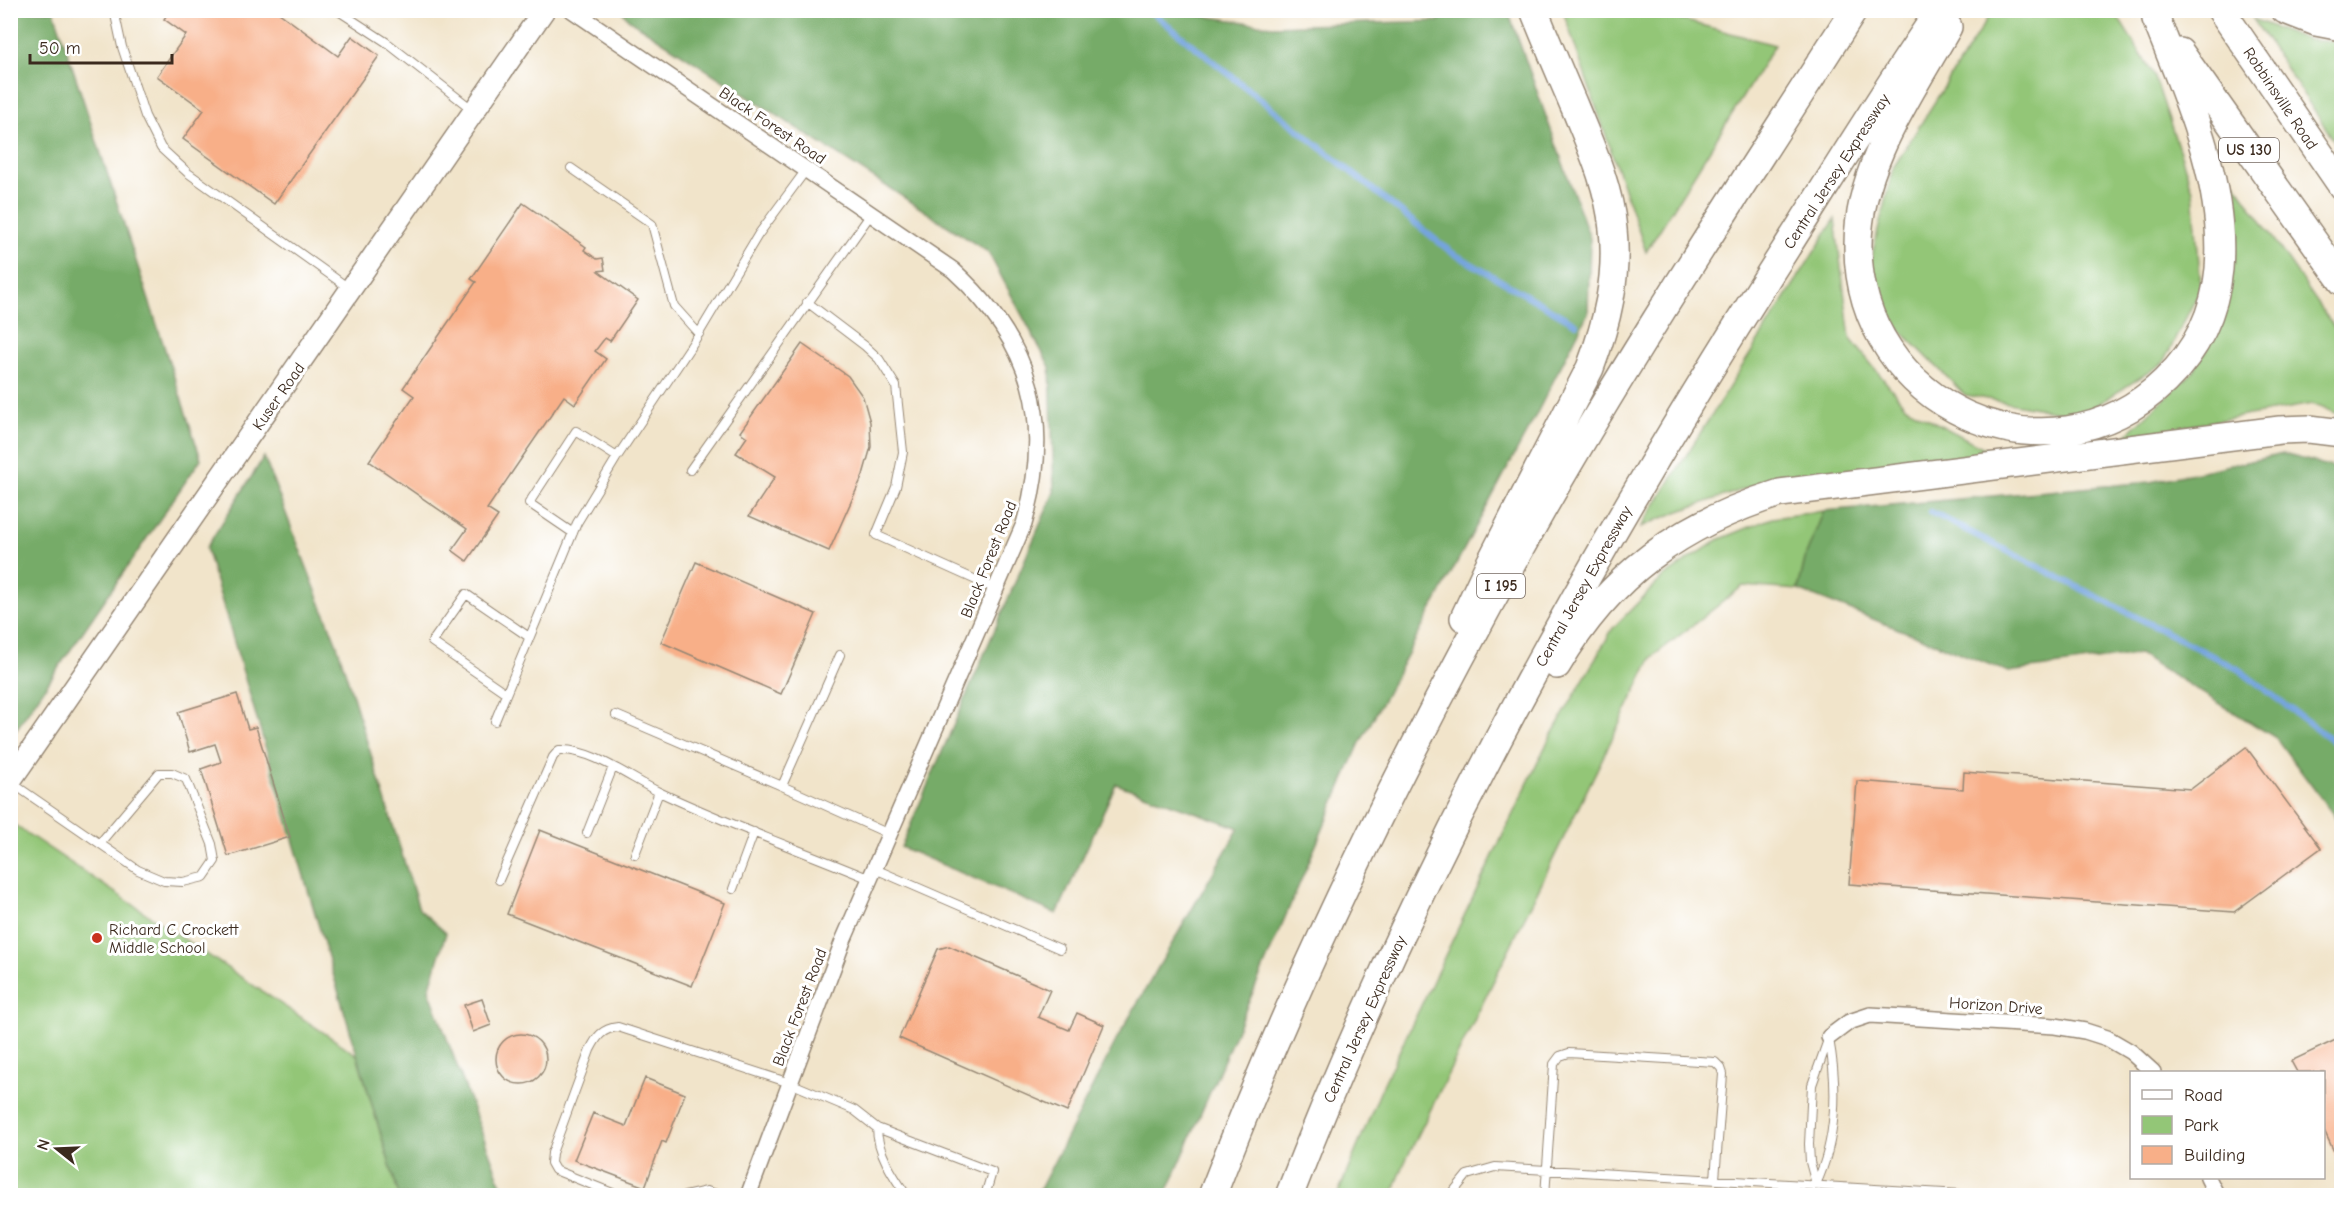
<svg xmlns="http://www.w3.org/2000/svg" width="2352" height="1206" viewBox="0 0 2352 1206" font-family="'Comic Neue',sans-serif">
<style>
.green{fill:#93c677;stroke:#67784a;stroke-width:1.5}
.forest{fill:#76ab68;stroke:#586a43;stroke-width:1.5}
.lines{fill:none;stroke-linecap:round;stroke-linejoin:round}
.stream{stroke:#75a4de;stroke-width:6}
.building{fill:#f8af88}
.lane-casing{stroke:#968774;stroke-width:10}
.street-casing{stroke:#968774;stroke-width:18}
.secondary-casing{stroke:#968774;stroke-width:24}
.highway-casing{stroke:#968774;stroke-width:30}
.lane{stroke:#fff;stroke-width:8}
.street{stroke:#fff;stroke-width:15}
.secondary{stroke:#fff;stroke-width:21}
.highway{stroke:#fff;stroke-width:27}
.poi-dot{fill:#c8321e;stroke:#fff;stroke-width:2}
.labels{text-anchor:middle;stroke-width:6;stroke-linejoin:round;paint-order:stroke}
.shield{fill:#fff;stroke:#766a62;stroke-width:1.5}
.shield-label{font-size:15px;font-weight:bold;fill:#3b2a1e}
.street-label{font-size:16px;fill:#3b2a1e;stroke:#fff}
.poi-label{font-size:16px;fill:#3b2a1e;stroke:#fff;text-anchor:start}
</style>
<rect width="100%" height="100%" fill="#fff"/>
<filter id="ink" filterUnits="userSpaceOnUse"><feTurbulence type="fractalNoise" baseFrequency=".0167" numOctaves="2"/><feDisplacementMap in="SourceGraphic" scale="12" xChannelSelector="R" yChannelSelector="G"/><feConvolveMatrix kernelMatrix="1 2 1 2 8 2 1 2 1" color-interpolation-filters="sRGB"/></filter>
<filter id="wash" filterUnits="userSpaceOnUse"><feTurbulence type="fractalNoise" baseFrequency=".008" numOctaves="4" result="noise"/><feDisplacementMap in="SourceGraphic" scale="24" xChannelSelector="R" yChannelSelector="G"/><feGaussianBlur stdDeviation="1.35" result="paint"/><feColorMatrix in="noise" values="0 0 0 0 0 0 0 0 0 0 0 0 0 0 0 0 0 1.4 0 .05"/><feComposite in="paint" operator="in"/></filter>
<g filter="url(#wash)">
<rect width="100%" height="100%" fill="#f1e4ca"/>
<path class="green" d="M 1563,11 L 1649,11 L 1775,45 L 1646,252 Z
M 1992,11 L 2114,11 L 2154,75 L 2193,191 L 2201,288 L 2163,363 L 2080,416 L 1965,395 L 1892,322 L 1870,264 L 1893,168 Z
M 2253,19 L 2308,40 L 2341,42 L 2341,151 Z
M 2224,167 L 2341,337 L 2341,415 L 2312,404 L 2124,437 L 2193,372 L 2224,320 L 2231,260 Z
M 1835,219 L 1850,338 L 1906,407 L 1999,456 L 1771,480 L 1677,512 L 1641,527 Z
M 1824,511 L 1806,555 L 1798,590 L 1743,586 L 1652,657 L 1405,1162 L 1392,1195 L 1337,1196 L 1383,1085 L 1547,743 L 1613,628 L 1663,577 L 1718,540 L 1772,518 Z
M 10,822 L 357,1055 L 399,1195 L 11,1195 Z"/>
<path class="forest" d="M 11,10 L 54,11 L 201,459 L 11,737 Z
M 1187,11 L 1190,14 L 1272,26 L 1439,21 L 1439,11 L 1508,11 L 1590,238 L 1588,313 L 1536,415 L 1359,745 L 1166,1195 L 1037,1195 L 1119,1035 L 1239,828 L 1116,784 L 1057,914 L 901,847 L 1054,492 L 1050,367 L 988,252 L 628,19 L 622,11 Z
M 2283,454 L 2341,469 L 2341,825 L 2276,738 L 2139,654 L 2009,672 L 1798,590 L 1806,555 L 1824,511 L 2150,482 Z
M 264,457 L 337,645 L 419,909 L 446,933 L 429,990 L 505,1195 L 399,1195 L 206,548 Z"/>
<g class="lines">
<path class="stream" d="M 1149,10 L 1451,252 L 1576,324
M 1931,512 L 2238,669 L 2342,748"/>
</g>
<g id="blocks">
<path class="building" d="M 170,10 L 275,10 L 338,56 L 352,36 L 379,56 L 274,204 L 183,139 L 204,110 L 157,76 L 186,35 L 164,19 Z
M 523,203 L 586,247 L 584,250 L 597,259 L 603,258 L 605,270 L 598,271 L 638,300 L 610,341 L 605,338 L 595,351 L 606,359 L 575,404 L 564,396 L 487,509 L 498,516 L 467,561 L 452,550 L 467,529 L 369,461 L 414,396 L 403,388 L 476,282 L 471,279 Z
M 802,344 L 848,376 L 863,397 L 870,422 L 871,447 L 863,475 L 829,551 L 749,516 L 775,477 L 736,453 L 747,437 L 740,432 Z
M 696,562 L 816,614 L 781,694 L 661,642 Z
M 237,694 L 248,729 L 256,727 L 290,837 L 228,856 L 201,769 L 221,762 L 215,744 L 190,752 L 178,712 Z
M 2246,747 L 2321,848 L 2234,912 L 1849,884 L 1857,781 L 1963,789 L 1964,772 L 2191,789 Z
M 540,830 L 725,903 L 692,986 L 507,914 Z
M 949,946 L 1050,990 L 1038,1017 L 1069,1030 L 1077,1013 L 1104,1025 L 1067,1112 L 899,1038 L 938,949 Z
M 482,999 L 491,1025 L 473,1032 L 464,1005 Z
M496 1059a25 25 0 1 1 50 0a25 25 0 1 1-50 0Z
M 2342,1037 L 2342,1169 L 2324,1130 L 2324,1072 L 2297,1072 L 2291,1061 Z
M 645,1078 L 685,1094 L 666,1143 L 662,1141 L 645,1187 L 574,1160 L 593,1113 L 626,1126 Z"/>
</g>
</g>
<g filter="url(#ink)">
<use href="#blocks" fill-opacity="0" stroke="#968774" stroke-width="1.5"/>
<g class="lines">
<g class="lane-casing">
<path id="lane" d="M 114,10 L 122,47 L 145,116 L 161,148 L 188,173 L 350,289
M 337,10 L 386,42 L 473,110
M 571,168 L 652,224 L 674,306 L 699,334
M 807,302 L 865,346 L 879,359 L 896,386 L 903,452 L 896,487 L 876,535 L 996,589
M 690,470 L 871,214
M 573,533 L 529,503 L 576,431 L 617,457
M 840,655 L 782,786 L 889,834
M 506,693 L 432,642 L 466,594 L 529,637
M 616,715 L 782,786
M 495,721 L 577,523 L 617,457 L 695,340 L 758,235 L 806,170
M 12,783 L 138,870 L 164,881 L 183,882 L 204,877 L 215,861 L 212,844 L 186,779 L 172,773 L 159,773 L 100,843
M 587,833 L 613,767
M 635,854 L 659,792
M 875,869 L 1060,949
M 499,880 L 553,757 L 559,750 C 591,748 630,778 659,792 C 727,824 800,850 870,879
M 733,889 L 754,832
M 877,1128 C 877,1152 893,1176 907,1196
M 1816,1184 C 1837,1140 1838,1087 1829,1039
M 620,1196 L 555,1170 L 551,1163 L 552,1153 L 590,1050 C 597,1036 602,1029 618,1027 L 790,1083 L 854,1110 L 877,1128 L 992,1172 L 985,1196
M 685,1196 L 707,1191 L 723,1196
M 1450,1196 L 1467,1175 L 1495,1167 L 1996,1196
M 1545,1196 L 1554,1064 L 1560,1056 L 1569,1053 L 1715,1062 L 1721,1068 L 1723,1074 L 1715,1179
M 1816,1196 L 1816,1184 L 1810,1162 L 1809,1144 L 1812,1085 L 1829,1037"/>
</g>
<g class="street-casing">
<path id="street" d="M 572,10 L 953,270 C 1032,342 1054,421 1024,524 L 843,941 L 748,1196
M 1829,1037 L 1849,1022 L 1870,1015 L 2055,1026 L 2085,1031 L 2107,1038 L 2131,1052 L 2153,1072
M 2208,1178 L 2217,1196"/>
</g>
<g class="secondary-casing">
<path id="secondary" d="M 10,781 L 544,10"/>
</g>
<g class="highway-casing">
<path id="highway" d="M 2221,10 L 2342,186
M 2285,10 L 2316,22 L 2342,27
M 1948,27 C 1911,93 1858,166 1858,245 C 1857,405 2048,494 2165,381 C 2197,350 2215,313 2219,269 C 2226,183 2187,97 2156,19
M 2180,52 L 2342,281
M 1464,618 L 1487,569 L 1590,368 C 1607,323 1618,278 1613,229 C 1609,186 1591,147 1575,108 C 1561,75 1547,43 1534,10
M 1557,665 C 1609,575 1682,523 1780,493 L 2280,430 L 2309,429 L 2342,433
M 1212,1196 C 1302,961 1414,736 1538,517 C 1636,344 1747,178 1854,10
M 1289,1196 C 1418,863 1593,550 1785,250 C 1836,170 1886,88 1940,10"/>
</g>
<use href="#lane" class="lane"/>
<use href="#street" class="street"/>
<use href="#secondary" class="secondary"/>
<use href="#highway" class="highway"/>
</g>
</g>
<circle class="poi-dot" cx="97" cy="938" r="6"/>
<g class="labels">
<g class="shield">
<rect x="2219" y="138" width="60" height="24" rx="4.5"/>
<rect x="1477" y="574" width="48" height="24" rx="4.5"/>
</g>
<g class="shield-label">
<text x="2249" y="155">US 130</text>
<text x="1501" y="591">I 195</text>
</g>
<g class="street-label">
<text transform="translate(2281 98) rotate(56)" y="6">Robbinsville Road</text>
<text transform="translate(773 125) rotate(34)" y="6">Black Forest Road</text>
<text transform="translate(1836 171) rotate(-57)" y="6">Central Jersey Expressway</text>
<text transform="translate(278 396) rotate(-55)" y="6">Kuser Road</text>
<text transform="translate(988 559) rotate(-68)" y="6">Black Forest Road</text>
<text transform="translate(1583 586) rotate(-61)" y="6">Central Jersey Expressway</text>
<text transform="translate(1996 1005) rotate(4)" y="6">Horizon Drive</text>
<text transform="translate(799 1007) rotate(-69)" y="6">Black Forest Road</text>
<text transform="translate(1364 1019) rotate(-66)" y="6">Central Jersey Expressway</text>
</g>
<g class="poi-label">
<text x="109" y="935">Richard C Crockett<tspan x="109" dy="18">Middle School</tspan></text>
</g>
</g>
<rect width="2352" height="1206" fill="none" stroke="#fff" stroke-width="36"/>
<rect x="2130" y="1071" width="195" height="108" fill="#ffffff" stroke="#b1aaa5" stroke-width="1.5"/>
<rect x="2142" y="1090" width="30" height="9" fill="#ffffff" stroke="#b1aaa5" stroke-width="1.5"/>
<text x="2184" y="1101" font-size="18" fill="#3b2a1e">Road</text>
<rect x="2142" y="1116" width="30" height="18" fill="#93c677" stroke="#b1aaa5" stroke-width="1.5"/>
<text x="2184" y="1131" font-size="18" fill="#3b2a1e">Park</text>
<rect x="2142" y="1146" width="30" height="18" fill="#f8af88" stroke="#b1aaa5" stroke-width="1.5"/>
<text x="2184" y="1161" font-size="18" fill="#3b2a1e">Building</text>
<g transform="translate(57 1149) rotate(288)" stroke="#ffffff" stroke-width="4.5" paint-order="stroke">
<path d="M0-4.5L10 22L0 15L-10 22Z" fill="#3b2a1e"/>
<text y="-9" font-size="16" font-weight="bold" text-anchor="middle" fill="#3b2a1e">N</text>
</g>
<path d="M30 54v9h142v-9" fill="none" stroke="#3b2a1e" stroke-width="3"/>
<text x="39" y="54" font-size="18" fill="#3b2a1e" stroke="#ffffff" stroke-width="4.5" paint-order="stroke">50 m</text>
</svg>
